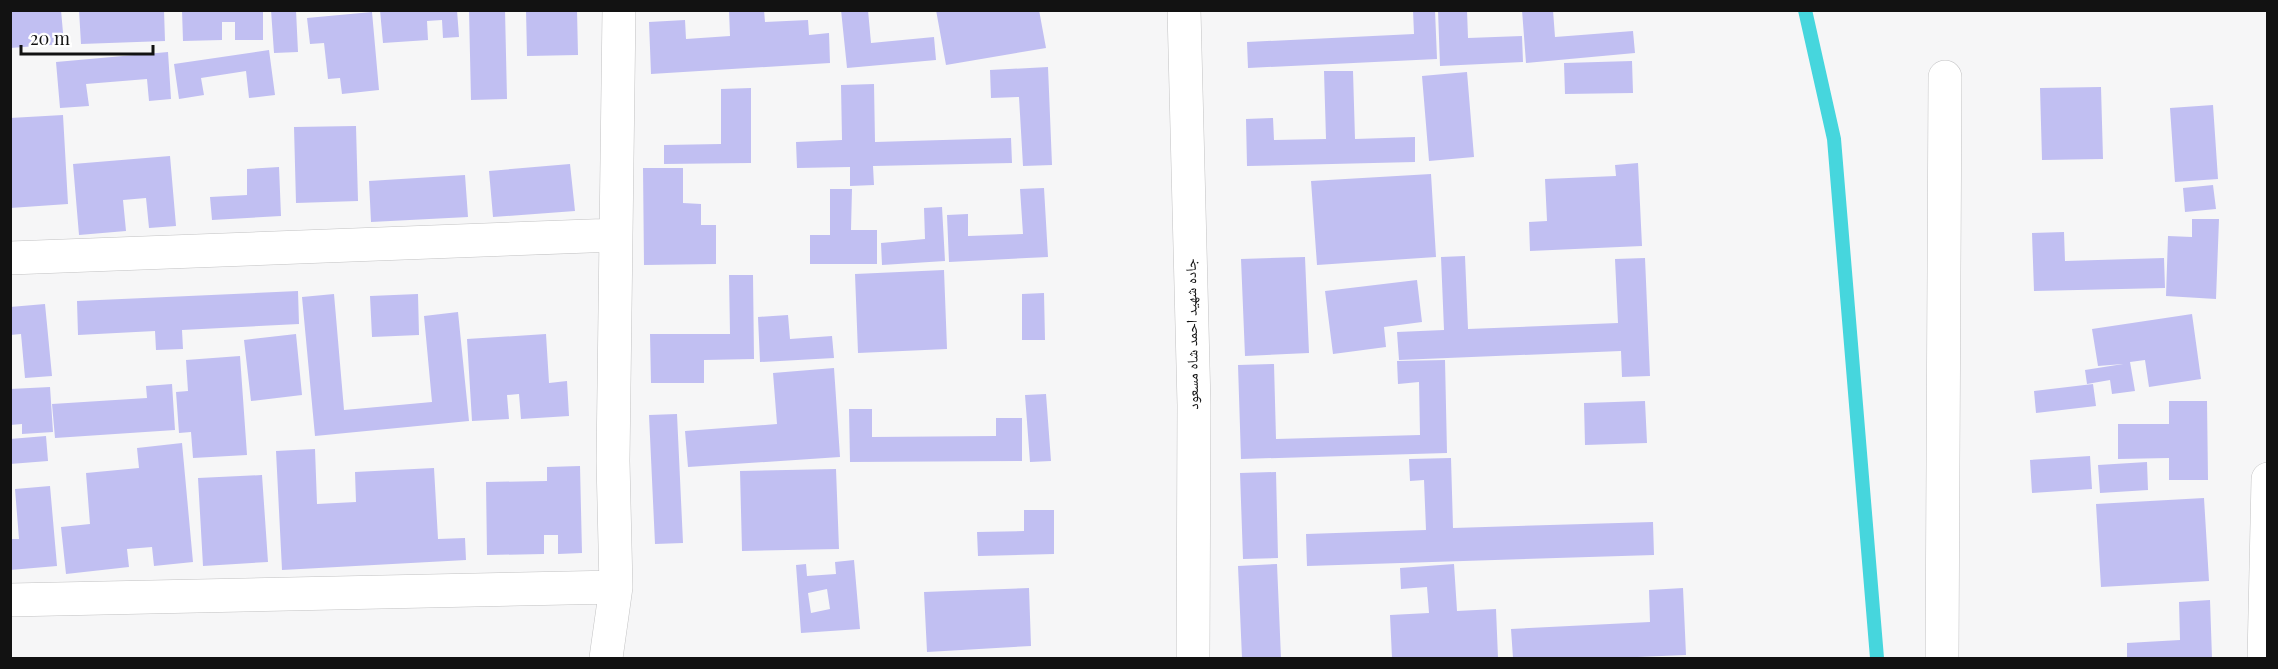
<svg xmlns="http://www.w3.org/2000/svg" width="2278" height="669" viewBox="0 0 2278 669" font-family="'Playfair Display','Noto Naskh Arabic',serif">
<style>
.lines{fill:none;stroke-linecap:round;stroke-linejoin:round}
.stream{stroke:#46d6dd;stroke-width:14}
.building{fill:#c1bff2;fill-rule:evenodd}
.minor-casing{stroke:#c2c2c3;stroke-width:34}
.secondary-casing{stroke:#c2c2c3;stroke-width:34}
.minor{stroke:#fff;stroke-width:33}
.secondary{stroke:#fff;stroke-width:33}
.labels{text-anchor:middle;stroke-width:6;stroke-linejoin:round;paint-order:stroke}
.street-label{font-size:15px;fill:#121212;stroke:#fff}
</style>
<rect width="100%" height="100%" fill="#f6f6f7"/>
<g class="lines">
<path class="stream" d="M 1805,10 L 1834,139 L 1877,658"/>
</g>
<path class="building" d="M 10,10 L 61,10 L 64,44 L 10,48 Z
M 79,10 L 164,10 L 165,41 L 81,44 Z
M 182,10 L 263,10 L 263,40 L 235,40 L 235,22 L 222,22 L 222,40 L 183,41 Z
M 271,10 L 296,10 L 298,52 L 274,53 Z
M 380,10 L 457,10 L 459,37 L 443,38 L 442,20 L 427,21 L 428,40 L 383,43 Z
M 469,10 L 505,10 L 507,99 L 471,100 Z
M 526,10 L 577,10 L 578,55 L 527,56 Z
M 729,10 L 764,10 L 765,22 L 808,20 L 809,35 L 829,33 L 830,63 L 651,74 L 649,22 L 685,20 L 686,39 L 730,36 Z
M 841,10 L 868,10 L 871,43 L 934,37 L 936,60 L 847,68 Z
M 936,10 L 1039,10 L 1046,48 L 946,65 Z
M 1413,10 L 1435,10 L 1437,59 L 1248,68 L 1247,42 L 1414,34 Z
M 1438,10 L 1467,10 L 1468,38 L 1522,36 L 1523,62 L 1440,66 Z
M 1522,10 L 1553,10 L 1555,37 L 1633,31 L 1635,53 L 1526,63 Z
M 372,12 L 379,90 L 342,94 L 340,78 L 328,79 L 324,43 L 310,44 L 307,18 Z
M 269,50 L 275,95 L 249,98 L 246,71 L 201,78 L 204,95 L 179,99 L 174,64 Z
M 168,52 L 171,99 L 149,101 L 147,79 L 86,84 L 89,106 L 60,108 L 56,62 Z
M 1632,61 L 1633,93 L 1565,94 L 1564,63 Z
M 1048,67 L 1052,165 L 1023,166 L 1019,97 L 991,98 L 990,70 Z
M 1324,71 L 1353,71 L 1355,139 L 1415,137 L 1415,162 L 1247,166 L 1246,119 L 1273,118 L 1274,140 L 1326,139 Z
M 1467,72 L 1474,157 L 1429,161 L 1422,76 Z
M 874,84 L 875,142 L 1011,138 L 1012,163 L 873,166 L 874,185 L 850,186 L 850,167 L 797,168 L 796,142 L 842,140 L 841,85 Z
M 2101,87 L 2103,159 L 2042,160 L 2040,88 Z
M 751,88 L 751,163 L 664,164 L 664,145 L 721,144 L 721,89 Z
M 2213,105 L 2218,179 L 2175,182 L 2170,108 Z
M 63,115 L 68,204 L 10,208 L 10,118 Z
M 356,126 L 358,201 L 296,203 L 294,127 Z
M 170,156 L 176,226 L 149,228 L 146,198 L 123,200 L 126,231 L 79,235 L 73,164 Z
M 1638,163 L 1642,246 L 1530,251 L 1529,222 L 1547,221 L 1545,179 L 1616,176 L 1615,165 Z
M 570,164 L 575,211 L 493,217 L 489,171 Z
M 279,167 L 281,216 L 212,220 L 210,197 L 247,195 L 247,169 Z
M 643,168 L 683,168 L 683,203 L 701,204 L 701,225 L 716,225 L 716,264 L 644,265 Z
M 1431,174 L 1436,257 L 1317,265 L 1311,181 Z
M 465,175 L 468,217 L 371,222 L 369,181 Z
M 2213,185 L 2216,209 L 2185,212 L 2183,188 Z
M 1044,188 L 1048,257 L 949,262 L 947,215 L 968,214 L 968,236 L 1023,234 L 1020,189 Z
M 830,189 L 852,189 L 851,230 L 877,230 L 877,264 L 810,264 L 810,235 L 830,235 Z
M 942,207 L 945,261 L 882,265 L 881,243 L 925,239 L 924,208 Z
M 2192,219 L 2219,219 L 2216,299 L 2166,296 L 2168,236 L 2192,237 Z
M 2064,232 L 2065,261 L 2164,258 L 2165,288 L 2034,291 L 2032,233 Z
M 1465,256 L 1468,329 L 1618,323 L 1615,259 L 1645,258 L 1650,376 L 1622,377 L 1621,351 L 1399,360 L 1397,332 L 1444,330 L 1441,257 Z
M 1305,257 L 1309,353 L 1245,356 L 1241,259 Z
M 944,270 L 947,349 L 858,353 L 855,274 Z
M 729,275 L 753,275 L 754,359 L 704,360 L 704,383 L 651,383 L 650,334 L 730,334 Z
M 1417,280 L 1422,322 L 1384,327 L 1386,347 L 1333,354 L 1325,291 Z
M 298,291 L 299,324 L 182,330 L 183,349 L 156,350 L 155,331 L 78,335 L 77,301 Z
M 1044,293 L 1045,340 L 1022,340 L 1022,294 Z
M 334,294 L 344,410 L 432,402 L 424,316 L 458,312 L 469,421 L 315,436 L 302,297 Z
M 418,294 L 419,335 L 372,337 L 370,296 Z
M 45,304 L 52,376 L 25,378 L 21,334 L 10,335 L 10,307 Z
M 2192,314 L 2201,379 L 2149,387 L 2145,360 L 2130,362 L 2135,391 L 2112,394 L 2110,380 L 2087,384 L 2085,370 L 2123,364 L 2098,366 L 2092,329 Z
M 788,315 L 790,339 L 832,336 L 834,358 L 760,362 L 758,317 Z
M 296,334 L 302,395 L 251,401 L 244,340 Z
M 546,334 L 549,383 L 567,381 L 569,416 L 521,419 L 519,394 L 507,395 L 509,419 L 472,421 L 467,339 Z
M 240,356 L 247,455 L 193,458 L 191,432 L 179,433 L 176,392 L 188,391 L 186,360 Z
M 1445,360 L 1447,453 L 1241,459 L 1238,365 L 1274,364 L 1276,439 L 1420,435 L 1419,382 L 1398,384 L 1397,361 Z
M 834,368 L 840,457 L 688,467 L 685,431 L 777,424 L 773,373 Z
M 172,384 L 175,430 L 55,438 L 52,404 L 147,398 L 146,386 Z
M 2093,384 L 2096,406 L 2036,413 L 2034,391 Z
M 50,387 L 53,432 L 22,434 L 22,424 L 10,425 L 10,389 Z
M 1046,394 L 1051,461 L 1030,462 L 1025,395 Z
M 1645,401 L 1647,443 L 1585,445 L 1584,403 Z
M 2169,401 L 2207,401 L 2208,480 L 2169,480 L 2169,458 L 2118,459 L 2118,424 L 2169,424 Z
M 849,409 L 872,409 L 872,437 L 996,436 L 996,418 L 1022,418 L 1022,461 L 850,462 Z
M 677,414 L 683,543 L 655,544 L 649,415 Z
M 46,436 L 48,461 L 10,464 L 10,439 Z
M 182,443 L 193,562 L 154,566 L 152,547 L 127,549 L 129,567 L 66,574 L 61,527 L 90,524 L 86,473 L 139,468 L 137,448 Z
M 315,449 L 317,504 L 356,502 L 355,472 L 434,468 L 438,539 L 465,538 L 466,560 L 282,570 L 276,451 Z
M 2090,456 L 2092,489 L 2032,493 L 2030,460 Z
M 1451,458 L 1453,528 L 1653,522 L 1654,555 L 1307,566 L 1306,534 L 1426,530 L 1424,480 L 1410,481 L 1409,459 Z
M 2147,462 L 2148,490 L 2100,493 L 2098,465 Z
M 580,466 L 582,553 L 558,554 L 558,535 L 544,535 L 544,554 L 487,555 L 486,482 L 547,481 L 547,467 Z
M 836,469 L 839,549 L 742,551 L 740,471 Z
M 1276,472 L 1278,558 L 1243,559 L 1240,473 Z
M 262,475 L 268,562 L 203,566 L 198,478 Z
M 50,486 L 57,566 L 10,570 L 10,539 L 19,539 L 15,489 Z
M 2204,498 L 2209,581 L 2101,587 L 2096,504 Z
M 1024,510 L 1054,510 L 1054,554 L 978,556 L 977,532 L 1024,531 Z
M 854,560 L 860,629 L 801,633 L 796,565 L 806,564 L 807,576 L 836,574 L 835,562 ZM 827,589 L 830,609 L 811,613 L 808,593 Z
M 1277,564 L 1281,658 L 1242,658 L 1238,566 Z
M 1454,564 L 1457,611 L 1496,609 L 1498,658 L 1392,658 L 1390,615 L 1429,613 L 1427,587 L 1401,589 L 1400,568 Z
M 1029,588 L 1031,646 L 927,652 L 924,592 Z
M 1683,588 L 1686,655 L 1613,658 L 1513,658 L 1511,629 L 1650,622 L 1649,590 Z
M 2210,600 L 2212,658 L 2127,658 L 2127,643 L 2180,640 L 2179,602 Z"/>
<g class="lines">
<g class="minor-casing">
<path id="minor" d="M 10,258 L 616,235
M 10,600 L 616,587
M 606,658 L 616,587 L 613,461 L 619,10
M 1942,658 L 1945,77
M 2264,658 L 2268,479"/>
</g>
<g class="secondary-casing">
<path id="secondary" d="M 1184,10 L 1194,405 L 1193,658"/>
</g>
<use href="#minor" class="minor"/>
<use href="#secondary" class="secondary"/>
</g>
<g class="labels">
<g class="street-label">
<text transform="translate(1192 334) rotate(-91)" y="5">جاده شهيد احمد شاه مسعود</text>
</g>
</g>
<rect width="2278" height="669" fill="none" stroke="#121212" stroke-width="24"/>
<path d="M21 45v9h132v-9" fill="none" stroke="#121212" stroke-width="3"/>
<text x="30" y="45" font-size="18" fill="#121212" stroke="#ffffff" stroke-width="4.5" paint-order="stroke">20 m</text>
</svg>
